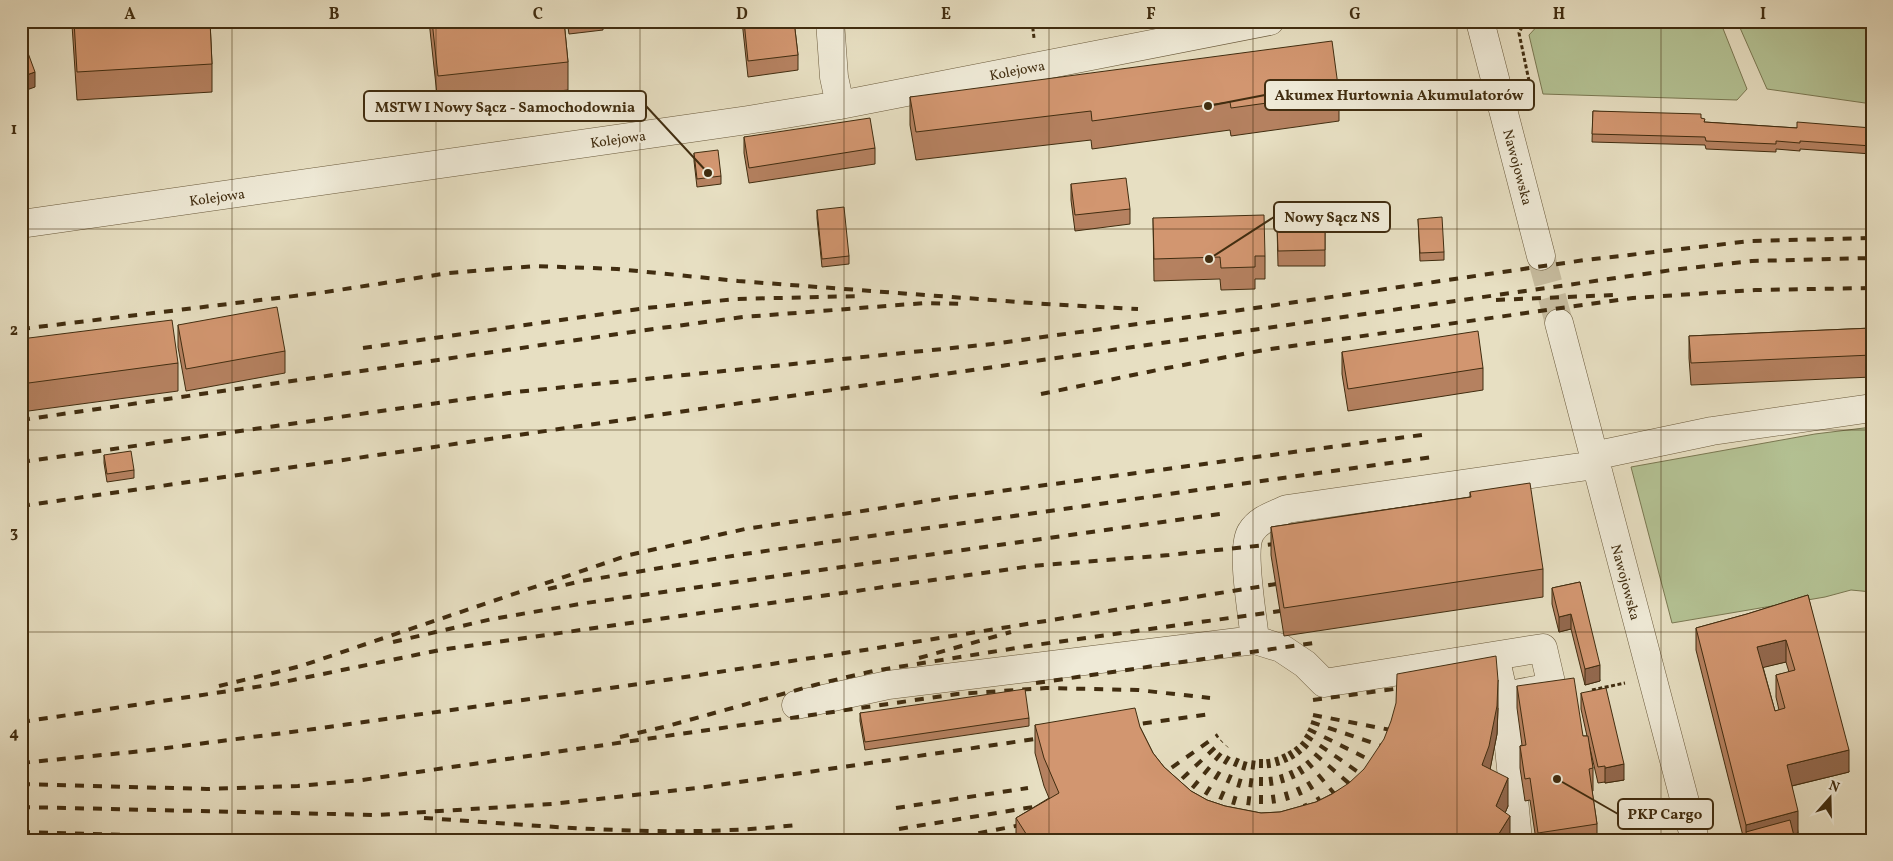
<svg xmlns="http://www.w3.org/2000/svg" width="1893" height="861" viewBox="0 0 1893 861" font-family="Vollkorn,serif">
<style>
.green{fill:#b4c294;stroke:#7a7852}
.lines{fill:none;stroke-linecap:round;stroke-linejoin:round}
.minor-tunnel{stroke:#c6bb9e;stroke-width:28;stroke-dasharray:28 14;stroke-linecap:butt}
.minor-casing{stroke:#6a5a3c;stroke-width:29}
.path{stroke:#412d10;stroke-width:3;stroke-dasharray:4 2.5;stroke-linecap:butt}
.minor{stroke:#efead7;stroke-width:28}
.rail{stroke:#412d10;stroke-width:4;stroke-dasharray:9 9;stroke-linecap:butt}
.wall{fill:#b58160;stroke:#412d10;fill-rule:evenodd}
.shaded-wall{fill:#93694e;stroke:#412d10}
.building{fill:#d29670;stroke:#412d10;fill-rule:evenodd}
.grid{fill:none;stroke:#412d10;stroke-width:1;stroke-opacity:0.55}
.labels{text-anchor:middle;stroke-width:4.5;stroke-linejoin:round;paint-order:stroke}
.street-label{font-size:14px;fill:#412d10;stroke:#efead7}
.leader{fill:none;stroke:#412d10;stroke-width:2}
.callout-dot{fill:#412d10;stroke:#efead7;stroke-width:2}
.callout{fill:#efead7;stroke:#412d10;stroke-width:2}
.callout-label{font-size:15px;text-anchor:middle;font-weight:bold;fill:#412d10}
.neatline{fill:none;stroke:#412d10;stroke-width:2}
.grid-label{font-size:16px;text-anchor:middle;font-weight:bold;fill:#412d10}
</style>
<rect width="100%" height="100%" fill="#e7dfc2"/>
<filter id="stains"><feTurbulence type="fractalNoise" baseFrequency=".004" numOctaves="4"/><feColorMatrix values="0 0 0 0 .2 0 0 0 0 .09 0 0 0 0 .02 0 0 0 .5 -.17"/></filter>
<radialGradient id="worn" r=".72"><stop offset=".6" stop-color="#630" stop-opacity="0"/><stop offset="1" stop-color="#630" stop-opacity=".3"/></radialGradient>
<path class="green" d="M 1542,21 L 1720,21 L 1747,89 L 1737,100 L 1543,94 L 1529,35 Z
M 1737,21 L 1848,21 L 1872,27 L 1872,104 L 1767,89 Z
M 1872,427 L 1872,592 L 1851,590 L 1825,597 L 1672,623 L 1631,467 L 1815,434 Z"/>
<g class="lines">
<path class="minor-tunnel" d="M 1541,256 L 1559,323"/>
<g class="minor-casing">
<path id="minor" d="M 830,21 L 834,77 L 840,105
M 1480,21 L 1541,256
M 21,224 L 748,120 L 840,105 L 1270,21
M 1559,323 L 1695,840
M 1593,456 L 1712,431 L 1872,408
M 1255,640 L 1281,648 L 1305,664 L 1324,683 L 1543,648 L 1552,687 L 1504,696 L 1495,656
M 1504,696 L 1518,840
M 796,705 L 888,685 L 1255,640 C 1253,617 1240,549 1251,532 C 1259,519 1274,515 1287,509 L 1595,465"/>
</g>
<path class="path" d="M 1032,21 L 1034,38
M 1525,21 L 1519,33 L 1533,100
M 1592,690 L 1625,683"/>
<use href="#minor" class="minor"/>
<path class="rail" d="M 1496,300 L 1614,295
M 21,329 L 319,293 L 449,273 L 535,266 L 617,269 L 738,281 L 1045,304 L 1138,309
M 363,348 L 646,308 L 736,299 L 862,296
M 1041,394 L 1167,368 L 1270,349 L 1633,298 L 1755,290 L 1872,288
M 21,420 L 639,331 L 743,317 L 925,303 L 965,304
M 21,462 L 516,392 L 992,344 L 1262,307 L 1585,260 L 1751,241 L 1872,238
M 21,506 L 1672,270 L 1752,261 L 1872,258
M 548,589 L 582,581 L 744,554 L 1432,457
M 393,642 L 492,619 L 586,603 L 1220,514
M 919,658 L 1011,632
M 1036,683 L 1314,643
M 219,686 L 301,666 L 629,555 L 745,529 L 941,499 L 1429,434
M 1313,700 L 1409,687
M 1313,715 L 1396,731
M 21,722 L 269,685 L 440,650 L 1032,566 L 1169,555 L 1285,543
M 1311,722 L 1391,749
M 1125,726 L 1210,714
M 1308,729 L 1382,766
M 1305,735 L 1371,781
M 620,737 L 664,727 L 822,683 L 873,671 L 1035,645 L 1280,611
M 1301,742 L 1359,792
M 1295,747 L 1343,804
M 1289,751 L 1327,813
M 1283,754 L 1311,818
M 1276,757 L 1294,822
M 1268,759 L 1279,840
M 21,763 L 143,751 L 299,731 L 639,684 L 871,649 L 1276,584
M 1157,778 L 1218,735
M 21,784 L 207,789 L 298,786 L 362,780 L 957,694 L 1046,688 L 1138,690 L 1210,698
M 1169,791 L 1222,741
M 1181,802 L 1227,746
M 21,807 L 377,815 L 552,804 L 698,788 L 1049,737
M 896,808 L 1028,788
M 1196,810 L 1233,750
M 1213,816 L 1240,754
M 424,818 C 548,826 672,839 796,825
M 1228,822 L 1247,757
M 1246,823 L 1254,758
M 899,829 L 1039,806
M 21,832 L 301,840
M 943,840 L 1021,825
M 1261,840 L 1261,759"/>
</g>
<path class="wall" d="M 56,21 L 210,21 L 212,64 L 212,92 L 77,100 L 72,25 L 56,25 Z
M 429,21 L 564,21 L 568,62 L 568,90 L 438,104 Z
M 567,21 L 603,21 L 603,30 L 569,34 Z
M 742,21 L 794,21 L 798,55 L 798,70 L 748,77 Z
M 1339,93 L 1339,121 L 1231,136 L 1230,130 L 1092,149 L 1091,140 L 916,160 L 910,125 L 910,97 Z
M 1593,111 L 1701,118 L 1704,122 L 1797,128 L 1872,128 L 1872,154 L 1800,149 L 1800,151 L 1776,149 L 1776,152 L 1706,149 L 1705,145 L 1592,142 Z
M 744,137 L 875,148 L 875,164 L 749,183 L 744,153 Z
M 694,153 L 721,176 L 721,184 L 697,187 L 694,161 Z
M 1071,184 L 1130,209 L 1130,224 L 1075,231 L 1071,200 Z
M 817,210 L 849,256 L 849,264 L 822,267 L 817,218 Z
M 1153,218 L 1265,256 L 1265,279 L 1255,279 L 1255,289 L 1221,290 L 1220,279 L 1154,281 Z
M 1418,219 L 1444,252 L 1444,260 L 1420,261 Z
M 1325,223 L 1325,266 L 1278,266 L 1277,224 Z
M 178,325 L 285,351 L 285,373 L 186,391 L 178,347 Z
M 1872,328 L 1872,377 L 1691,385 L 1689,358 L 1689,336 Z
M 21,339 L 178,363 L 178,391 L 21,412 Z
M 1342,352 L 1483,368 L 1483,390 L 1348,411 L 1342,374 Z
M 104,455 L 134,470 L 134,478 L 107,482 L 104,463 Z
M 21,467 L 27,486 L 27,493 L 21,494 Z
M 1470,492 L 1543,569 L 1543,597 L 1284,636 L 1271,555 L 1271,527 L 1470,497 Z
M 1580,582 L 1600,681 L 1585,685 L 1571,629 L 1559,632 L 1552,604 L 1552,588 Z
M 1808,595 L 1849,772 L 1792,786 L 1798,833 L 1794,834 L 1795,840 L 1744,840 L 1696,650 L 1696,628 L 1747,614 ZM 1786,662 L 1789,672 L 1776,675 L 1776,697 L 1779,710 L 1775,711 L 1763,667 Z
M 1517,686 L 1583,736 L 1587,736 L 1581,709 L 1581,693 L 1624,780 L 1605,783 L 1605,782 L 1598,783 L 1589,744 L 1593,768 L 1593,791 L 1592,791 L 1597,824 L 1597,840 L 1536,840 L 1530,800 L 1525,801 L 1520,768 L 1520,746 L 1522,745 L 1517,708 Z
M 1498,708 L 1497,734 L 1490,769 L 1508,806 L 1505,813 L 1510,840 L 1016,840 L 1016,818 L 1049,798 L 1044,786 L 1035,753 L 1035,725 L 1140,727 L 1153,753 L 1164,767 L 1191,791 L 1207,800 L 1225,806 L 1261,813 L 1280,812 L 1316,802 Z
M 860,713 L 1029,718 L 1029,726 L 865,750 L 860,721 Z"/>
<path class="shaded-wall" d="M 35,72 L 35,87 L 21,92 L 21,77 Z
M 1571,614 L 1571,629 L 1559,632 L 1559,617 Z
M 1786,640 L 1786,662 L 1757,669 L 1757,647 Z
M 1600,665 L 1600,681 L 1585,685 L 1585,669 Z
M 1498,680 L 1498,708 L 1497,734 L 1489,775 L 1482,765 Z
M 1849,750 L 1849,772 L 1787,787 L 1787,765 Z
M 1624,764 L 1624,780 L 1605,783 L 1605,768 Z
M 1508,778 L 1508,806 L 1496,834 L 1496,806 Z
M 1798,811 L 1798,833 L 1774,840 L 1746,832 L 1746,825 Z
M 1510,816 L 1510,840 L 1495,840 Z"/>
<path class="building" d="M 74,21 L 210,21 L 212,64 L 77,72 Z
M 432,21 L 564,21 L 568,62 L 438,76 Z
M 744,21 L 794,21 L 798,55 L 748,61 Z
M 1332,41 L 1339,93 L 1231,108 L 1230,102 L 1092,121 L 1091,111 L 916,132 L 910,97 Z
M 28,53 L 35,72 L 21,77 L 21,55 Z
M 1593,111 L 1701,114 L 1701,118 L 1705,119 L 1704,122 L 1797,128 L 1797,122 L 1872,128 L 1872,146 L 1800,141 L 1800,143 L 1776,141 L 1776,144 L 1706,141 L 1705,137 L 1592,134 Z
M 870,118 L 875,148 L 749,168 L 744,137 Z
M 718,150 L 721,176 L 697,179 L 694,153 Z
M 1126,178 L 1130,209 L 1075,215 L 1071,184 Z
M 844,207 L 849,256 L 822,259 L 817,210 Z
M 1264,215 L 1265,256 L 1255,256 L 1255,267 L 1221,268 L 1220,257 L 1154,259 L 1153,218 Z
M 1442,217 L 1444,252 L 1420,253 L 1418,219 Z
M 1325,223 L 1325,250 L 1278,251 L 1277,224 Z
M 277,307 L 285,351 L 186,369 L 178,325 Z
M 172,320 L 178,363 L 21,384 L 21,339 Z
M 1872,328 L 1872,355 L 1691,363 L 1689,336 Z
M 1478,331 L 1483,368 L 1348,389 L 1342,352 Z
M 131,451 L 134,470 L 107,474 L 104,455 Z
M 21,467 L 25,467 L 27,486 L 21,486 Z
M 1530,483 L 1543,569 L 1284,608 L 1271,527 L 1471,497 L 1470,492 Z
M 1580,582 L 1600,665 L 1585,669 L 1571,614 L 1559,617 L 1552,588 Z
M 1808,595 L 1849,750 L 1787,765 L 1798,811 L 1746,825 L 1696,628 L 1747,614 ZM 1786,640 L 1795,670 L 1776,675 L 1785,708 L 1775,711 L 1757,647 Z
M 1496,656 L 1498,680 L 1497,706 L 1489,746 L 1482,765 L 1508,778 L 1496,806 L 1510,816 L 1495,840 L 1030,840 L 1016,818 L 1059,793 L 1044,758 L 1035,725 L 1135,708 L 1140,727 L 1153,753 L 1164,767 L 1191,791 L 1207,800 L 1225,806 L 1261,813 L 1280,812 L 1316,802 L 1332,794 L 1349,783 L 1364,769 L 1384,739 L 1391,721 L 1396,703 L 1397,674 Z
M 1574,678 L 1583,736 L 1588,736 L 1593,768 L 1589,769 L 1597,824 L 1538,833 L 1530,778 L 1525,779 L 1520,746 L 1526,745 L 1517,686 Z
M 1606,688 L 1624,764 L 1605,768 L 1605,766 L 1598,767 L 1581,693 Z
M 1025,689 L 1029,718 L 865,742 L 860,713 Z
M 1790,820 L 1795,840 L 1748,840 L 1746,832 Z"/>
<path class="grid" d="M 232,21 L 232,840M 436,21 L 436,840M 640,21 L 640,840M 844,21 L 844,840M 1049,21 L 1049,840M 1253,21 L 1253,840M 1457,21 L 1457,840M 1661,21 L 1661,840M 21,229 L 1872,229M 21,430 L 1872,430M 21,632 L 1872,632"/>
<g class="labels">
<g class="street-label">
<text transform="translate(1017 70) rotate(-11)" y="5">Kolejowa</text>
<text transform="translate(618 139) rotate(-8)" y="5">Kolejowa</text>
<text transform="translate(1518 167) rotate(75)" y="5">Nawojowska</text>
<text transform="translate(217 197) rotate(-8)" y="5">Kolejowa</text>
<text transform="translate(1626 582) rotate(75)" y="5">Nawojowska</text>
</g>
</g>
<path class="leader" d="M1208 106L1265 95M708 173L646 106M1209 259L1274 217M1557 779L1618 814"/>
<g class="callout-dot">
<circle cx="1208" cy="106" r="5"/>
<circle cx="708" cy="173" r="5"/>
<circle cx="1209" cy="259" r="5"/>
<circle cx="1557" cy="779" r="5"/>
</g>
<g class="callout">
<rect x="1265" y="80" width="269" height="30" rx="5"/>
<rect x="364" y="91" width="282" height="30" rx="5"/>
<rect x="1274" y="202" width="116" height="30" rx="5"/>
<rect x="1618" y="799" width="95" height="30" rx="5"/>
</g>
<g class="callout-label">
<text x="1399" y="100">Akumex Hurtownia Akumulatorów</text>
<text x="505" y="112">MSTW I Nowy Sącz - Samochodownia</text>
<text x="1332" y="222">Nowy Sącz NS</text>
<text x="1665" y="819">PKP Cargo</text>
</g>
<rect width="1893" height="861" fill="none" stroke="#e7dfc2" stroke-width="55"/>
<g transform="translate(1830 798) rotate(20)" stroke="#efead7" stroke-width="4" paint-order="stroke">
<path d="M0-4L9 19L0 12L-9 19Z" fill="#412d10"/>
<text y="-8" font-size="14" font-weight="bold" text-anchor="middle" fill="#412d10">N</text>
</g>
<rect x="28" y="28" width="1838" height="806" class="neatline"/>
<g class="grid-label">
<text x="130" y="19">A</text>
<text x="334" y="19">B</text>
<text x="538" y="19">C</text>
<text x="742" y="19">D</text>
<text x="946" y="19">E</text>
<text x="1151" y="19">F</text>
<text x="1355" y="19">G</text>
<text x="1559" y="19">H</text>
<text x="1763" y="19">I</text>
<text x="14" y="134">1</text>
<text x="14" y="335">2</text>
<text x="14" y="537">3</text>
<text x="14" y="738">4</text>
</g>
<rect width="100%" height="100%" filter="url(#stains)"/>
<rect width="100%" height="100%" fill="url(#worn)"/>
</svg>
